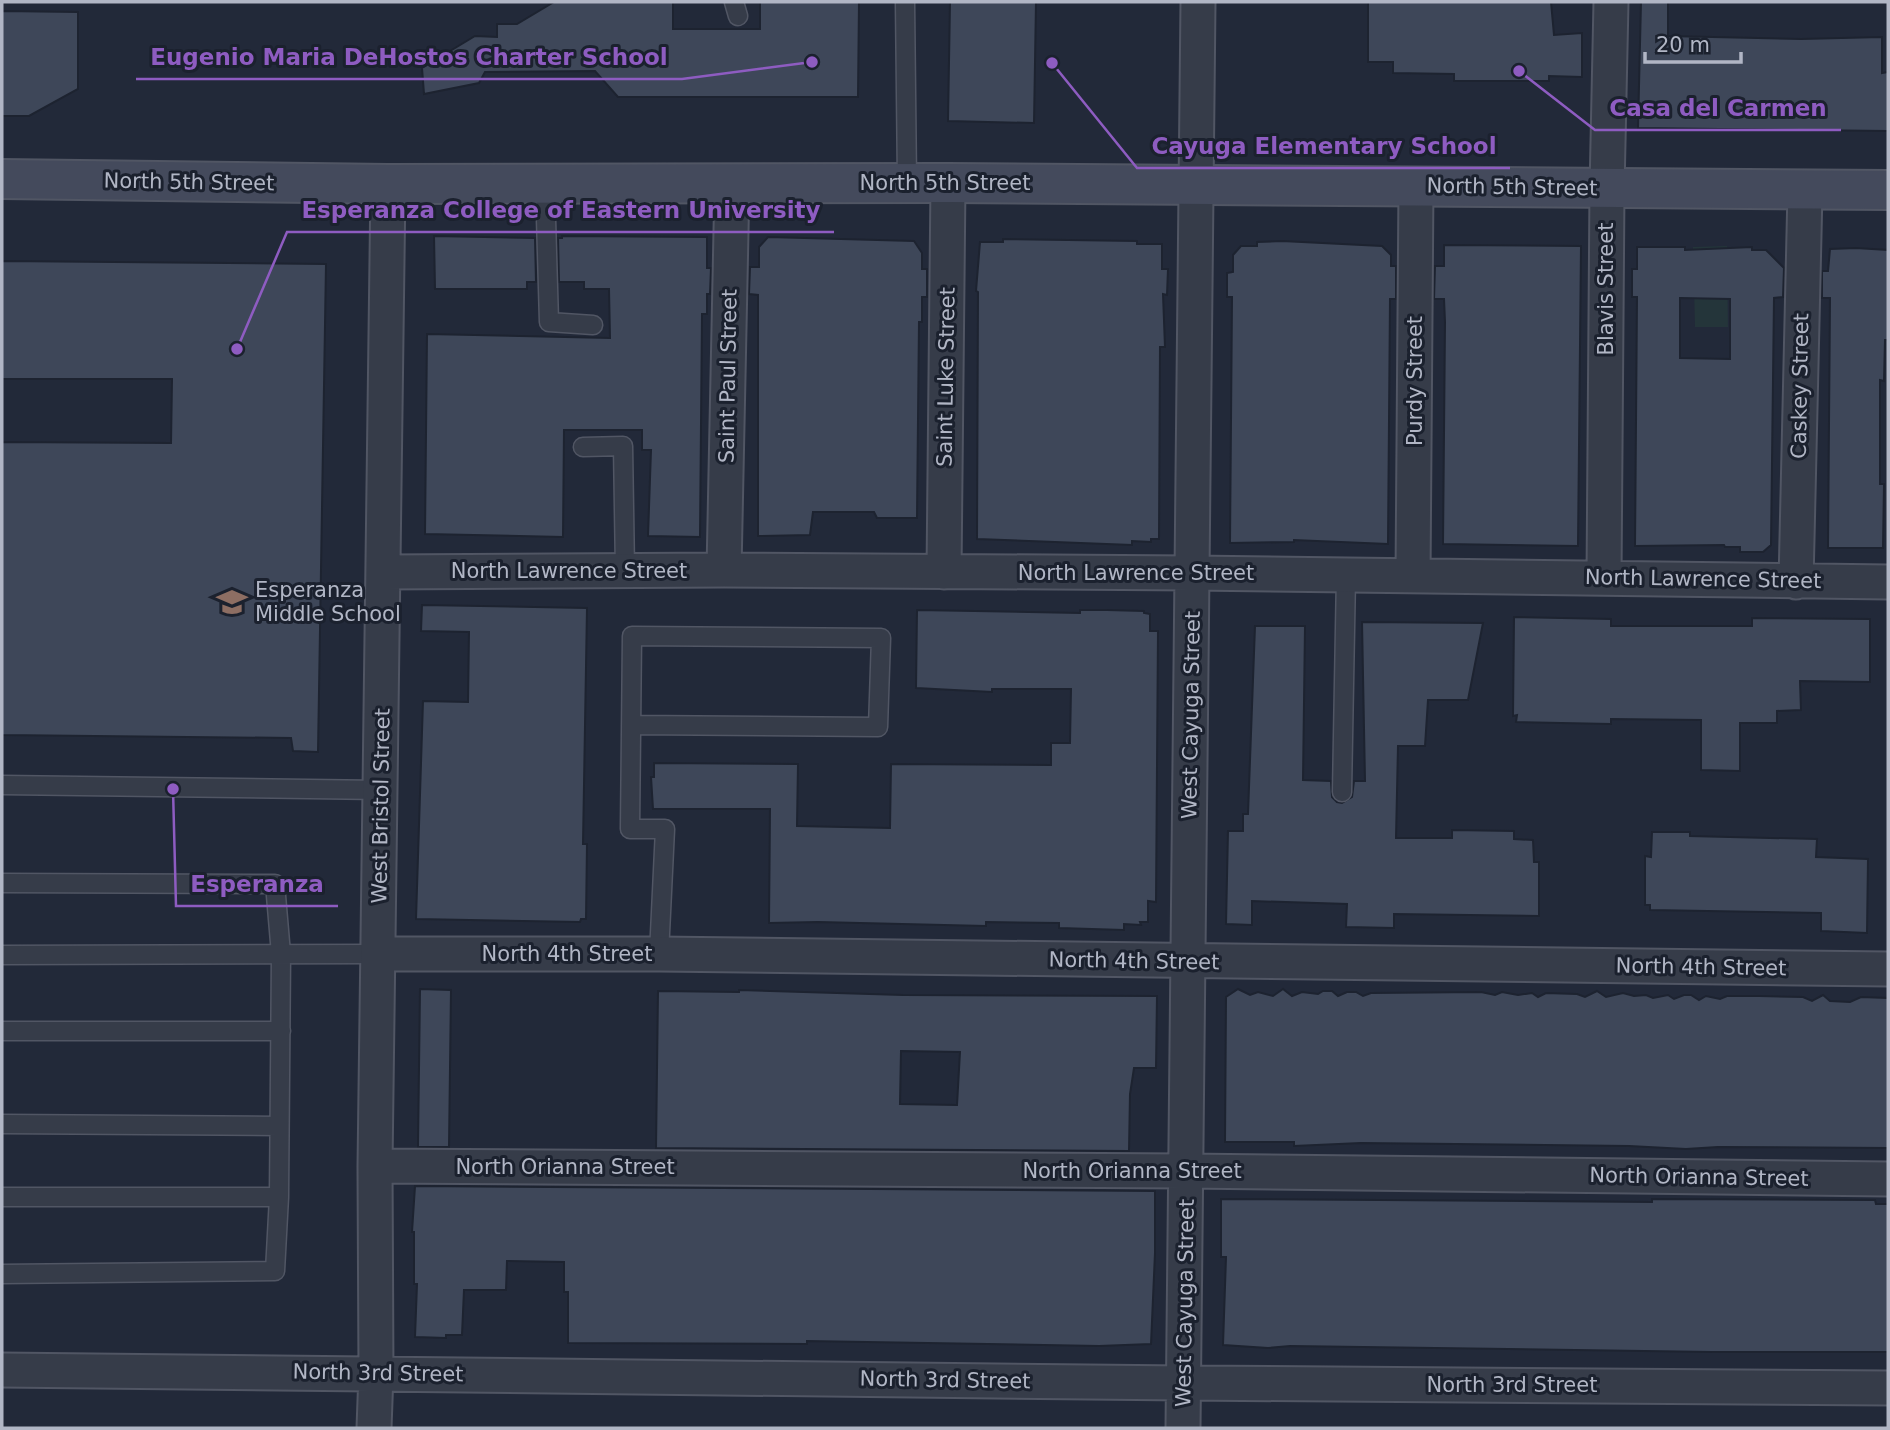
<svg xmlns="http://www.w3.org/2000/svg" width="1890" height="1430" viewBox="0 0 1890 1430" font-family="'DejaVu Sans',sans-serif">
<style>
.green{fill:#24353a}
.building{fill:#3e4759;stroke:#1d2330;stroke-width:2;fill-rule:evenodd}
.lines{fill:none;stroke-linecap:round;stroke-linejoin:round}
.lane-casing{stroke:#515664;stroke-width:21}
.street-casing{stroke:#515664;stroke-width:37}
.secondary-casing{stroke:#515664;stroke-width:42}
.lane{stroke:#363c49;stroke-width:18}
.street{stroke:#363c49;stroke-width:33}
.secondary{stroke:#444a5c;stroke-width:38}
.labels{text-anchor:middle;stroke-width:6;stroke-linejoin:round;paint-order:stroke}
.street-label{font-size:21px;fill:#b1b6c5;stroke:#1b212e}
.poi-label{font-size:21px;fill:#b1b6c5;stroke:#1b212e;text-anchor:start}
.leader{fill:none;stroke:#8e5cc1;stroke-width:2.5}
.callout-dot{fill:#8e5cc1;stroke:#1b212e;stroke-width:2.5}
.callout-label{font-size:23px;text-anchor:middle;font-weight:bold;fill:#8e5cc1;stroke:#1b212e;stroke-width:6;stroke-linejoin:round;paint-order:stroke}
</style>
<rect width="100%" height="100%" fill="#222939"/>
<path class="green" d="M 1727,246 L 1728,327 L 1695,327 L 1693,247 Z"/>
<path class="building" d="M 554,2 L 673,2 L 673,29 L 760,29 L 760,2 L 859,2 L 858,97 L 618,97 L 595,71 L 485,72 L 479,83 L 424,94 L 422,68 L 475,36 L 497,37 L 497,24 L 517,24 Z
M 950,2 L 1036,2 L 1034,123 L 948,121 Z
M 1368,2 L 1551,2 L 1554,35 L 1582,33 L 1582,77 L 1549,76 L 1549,81 L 1454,81 L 1454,74 L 1393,73 L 1393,62 L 1368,62 Z
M 1641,2 L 1668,2 L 1668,36 L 1801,39 L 1882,37 L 1882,73 L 1888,72 L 1888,131 L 1638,128 Z
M 2,11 L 78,12 L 78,89 L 29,116 L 2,116 Z
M 434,236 L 535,238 L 536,282 L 527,282 L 527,289 L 435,289 Z
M 562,236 L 707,237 L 707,268 L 711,268 L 710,294 L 707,294 L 707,314 L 702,314 L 700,537 L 648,536 L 651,450 L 642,450 L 642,430 L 564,430 L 563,537 L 425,534 L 427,334 L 610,338 L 609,289 L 584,289 L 584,282 L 559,282 L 558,238 L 562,238 Z
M 768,237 L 914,241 L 922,253 L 922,269 L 927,269 L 927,297 L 922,297 L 922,322 L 919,322 L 917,518 L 877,518 L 874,512 L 813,512 L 810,535 L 758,536 L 758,295 L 749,294 L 750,267 L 759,267 L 759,247 Z
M 1003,239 L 1137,241 L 1137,244 L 1162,244 L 1162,269 L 1168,269 L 1167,295 L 1163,294 L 1165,347 L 1160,347 L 1159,539 L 1151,539 L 1151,542 L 1132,541 L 1132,545 L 977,539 L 978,292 L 976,291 L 980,242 L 1003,242 Z
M 1282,241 L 1382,246 L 1391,255 L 1391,266 L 1396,266 L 1396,299 L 1390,299 L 1388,544 L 1294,540 L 1294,542 L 1230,543 L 1232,297 L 1227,297 L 1227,273 L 1233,272 L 1233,255 L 1241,246 L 1257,246 L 1257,242 Z
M 1444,245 L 1581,246 L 1578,546 L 1443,544 L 1445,322 L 1444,299 L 1434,299 L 1435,266 L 1444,266 Z
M 1637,247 L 1685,247 L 1685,250 L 1752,247 L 1752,250 L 1766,250 L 1784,268 L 1783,297 L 1774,298 L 1771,545 L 1763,552 L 1740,552 L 1740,547 L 1725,547 L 1724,545 L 1635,546 L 1637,297 L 1632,297 L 1632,269 L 1637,269 ZM 1680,298 L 1730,299 L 1730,359 L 1680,358 Z
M 1856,248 L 1888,250 L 1888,340 L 1885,340 L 1884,381 L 1880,380 L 1880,484 L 1884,484 L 1883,548 L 1828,548 L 1830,298 L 1822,298 L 1822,271 L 1828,271 L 1830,249 Z
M 2,261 L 326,264 L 318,752 L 293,751 L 291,738 L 2,735 L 2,442 L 171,443 L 172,379 L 2,379 Z
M 422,605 L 587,608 L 583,844 L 587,844 L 586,919 L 581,919 L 580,922 L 416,919 L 423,701 L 468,702 L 469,632 L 421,631 Z
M 917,610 L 1080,613 L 1080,610 L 1107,610 L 1144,611 L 1144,613 L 1150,614 L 1150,631 L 1158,631 L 1156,902 L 1148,901 L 1148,922 L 1140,922 L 1141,925 L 1124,924 L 1124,930 L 1059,928 L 1059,923 L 986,922 L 986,926 L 818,922 L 769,923 L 770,809 L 653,809 L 651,777 L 654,777 L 654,763 L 798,764 L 797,826 L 890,828 L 891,764 L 1051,765 L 1051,743 L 1070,743 L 1071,689 L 992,689 L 992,692 L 916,688 Z
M 1514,617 L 1611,619 L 1611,626 L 1752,626 L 1752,618 L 1870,619 L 1870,682 L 1800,681 L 1801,710 L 1777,711 L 1777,723 L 1740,723 L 1740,771 L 1701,770 L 1701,720 L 1611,719 L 1611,724 L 1516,722 L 1517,715 L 1513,716 Z
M 1362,622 L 1483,623 L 1468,700 L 1428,700 L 1425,746 L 1398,746 L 1396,838 L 1452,838 L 1452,830 L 1514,831 L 1514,839 L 1533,840 L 1534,862 L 1539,862 L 1539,916 L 1394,914 L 1394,928 L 1346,927 L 1347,904 L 1252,901 L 1252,925 L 1226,924 L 1228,831 L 1243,831 L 1243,814 L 1248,814 L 1255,626 L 1305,626 L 1303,780 L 1331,781 L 1332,797 L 1337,802 L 1342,803 L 1352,797 L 1354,781 L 1365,781 Z
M 1652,832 L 1690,832 L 1690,836 L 1817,839 L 1816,857 L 1868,859 L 1867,933 L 1821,931 L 1821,913 L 1650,910 L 1650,905 L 1645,905 L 1645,856 L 1651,857 Z
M 420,989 L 451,990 L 449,1147 L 418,1147 Z
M 1238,989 L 1250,995 L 1258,992 L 1273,996 L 1283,989 L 1292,996 L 1302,992 L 1318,994 L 1323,991 L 1332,991 L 1338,996 L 1347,992 L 1356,992 L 1363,996 L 1371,993 L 1481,992 L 1495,995 L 1502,992 L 1518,995 L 1532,993 L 1538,997 L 1546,993 L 1577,994 L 1585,997 L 1597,991 L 1606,997 L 1623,993 L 1634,996 L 1646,995 L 1653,998 L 1668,995 L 1674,999 L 1684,995 L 1691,995 L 1699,1000 L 1706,996 L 1720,999 L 1727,996 L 1759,996 L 1803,997 L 1812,1001 L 1823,995 L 1830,1001 L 1850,1002 L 1861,997 L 1888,998 L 1888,1148 L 1718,1147 L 1686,1149 L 1629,1146 L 1361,1143 L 1294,1146 L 1294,1142 L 1225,1142 L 1226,997 Z
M 739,990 L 903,995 L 1157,996 L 1156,1068 L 1134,1068 L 1130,1094 L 1129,1151 L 656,1148 L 658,991 L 739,992 ZM 901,1051 L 960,1052 L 957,1105 L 900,1104 Z
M 415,1186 L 1155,1191 L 1155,1253 L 1151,1344 L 1099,1346 L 807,1341 L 807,1344 L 568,1343 L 568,1292 L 564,1292 L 564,1262 L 507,1261 L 506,1290 L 464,1290 L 462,1335 L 446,1335 L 446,1338 L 415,1337 L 417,1284 L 414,1284 L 414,1232 L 412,1232 Z
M 1221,1199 L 1652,1202 L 1652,1199 L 1875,1200 L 1876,1204 L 1888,1204 L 1888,1352 L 1712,1352 L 1290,1346 L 1268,1348 L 1223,1345 L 1226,1257 L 1221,1257 Z"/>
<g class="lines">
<g class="lane-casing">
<path id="lane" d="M 734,2 L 738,16
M 905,2 L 907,183
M 545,184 L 549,322 L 593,325
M 583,447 L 623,446 L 625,571
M 631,725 L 878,727 L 881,638 L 632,636 L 630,829 L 665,829 L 659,954
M 2,785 L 382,790
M 1342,792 L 1346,575
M 2,883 L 275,884 L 281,954 L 279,1197 L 275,1271 L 2,1274
M 2,955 L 379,954
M 2,1031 L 281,1031
M 2,1124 L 279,1126
M 2,1197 L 279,1197"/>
</g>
<g class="street-casing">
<path id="street" d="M 724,570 L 732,183
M 385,572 L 724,570 L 1192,573 L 1888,582
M 944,572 L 948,183
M 1413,576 L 1416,185
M 1604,577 L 1607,189 L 1611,2
M 1796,582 L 1805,191
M 379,954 L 659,954 L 1888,969
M 375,1166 L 1186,1171 L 1888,1179
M 2,1370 L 1184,1383 L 1888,1388
M 374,1428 L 376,1373 L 375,1166 L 388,184
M 1183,1428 L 1198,2"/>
</g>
<g class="secondary-casing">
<path id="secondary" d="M 2,179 L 388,184 L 948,183 L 1888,190"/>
</g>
<use href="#lane" class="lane"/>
<use href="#street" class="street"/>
<use href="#secondary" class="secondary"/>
</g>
<defs>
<g id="school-bare" transform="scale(2.415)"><path d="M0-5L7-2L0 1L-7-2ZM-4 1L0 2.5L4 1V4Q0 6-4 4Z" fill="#8d6e63" stroke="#1b212e" stroke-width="2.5" paint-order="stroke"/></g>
</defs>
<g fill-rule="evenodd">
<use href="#school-bare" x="232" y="602"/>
</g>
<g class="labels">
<g class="street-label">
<text transform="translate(189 182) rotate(1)" y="7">North 5th Street</text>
<text x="945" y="190">North 5th Street</text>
<text transform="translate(1512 187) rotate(1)" y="7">North 5th Street</text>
<text transform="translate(1606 289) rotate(-90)" y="7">Blavis Street</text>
<text transform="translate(728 376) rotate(-89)" y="7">Saint Paul Street</text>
<text transform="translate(946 377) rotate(-89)" y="7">Saint Luke Street</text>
<text transform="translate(1415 381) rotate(-90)" y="7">Purdy Street</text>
<text transform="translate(1800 386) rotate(-89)" y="7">Caskey Street</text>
<text x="569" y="578">North Lawrence Street</text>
<text x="1136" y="580">North Lawrence Street</text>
<text transform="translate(1703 579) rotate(1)" y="7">North Lawrence Street</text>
<text transform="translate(1191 715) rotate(-89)" y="7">West Cayuga Street</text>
<text transform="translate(381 806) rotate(-89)" y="7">West Bristol Street</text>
<text x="567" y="961">North 4th Street</text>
<text transform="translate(1134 961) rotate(1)" y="7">North 4th Street</text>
<text transform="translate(1701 967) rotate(1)" y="7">North 4th Street</text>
<text x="565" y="1174">North Orianna Street</text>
<text x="1132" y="1178">North Orianna Street</text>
<text transform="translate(1699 1177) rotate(1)" y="7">North Orianna Street</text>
<text transform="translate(1185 1303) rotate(-89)" y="7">West Cayuga Street</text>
<text transform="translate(378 1373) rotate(1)" y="7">North 3rd Street</text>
<text transform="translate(945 1380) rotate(1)" y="7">North 3rd Street</text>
<text x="1512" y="1392">North 3rd Street</text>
</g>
<g class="poi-label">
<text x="255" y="597">Esperanza<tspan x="255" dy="24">Middle School</tspan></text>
</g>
</g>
<path class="leader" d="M812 62L682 79H136M1519 71L1595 130H1841M1052 63L1137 168H1510M237 349L287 232H834M173 789L176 906H338"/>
<g class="callout-dot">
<circle cx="812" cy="62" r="7"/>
<circle cx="1519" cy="71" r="7"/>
<circle cx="1052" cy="63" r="7"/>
<circle cx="237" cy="349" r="7"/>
<circle cx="173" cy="789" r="7"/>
</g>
<g class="callout-label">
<text x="409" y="65">Eugenio Maria DeHostos Charter School</text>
<text x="1718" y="116">Casa del Carmen</text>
<text x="1324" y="154">Cayuga Elementary School</text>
<text x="561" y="218">Esperanza College of Eastern University</text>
<text x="257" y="892">Esperanza</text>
</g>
<rect width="1890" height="1430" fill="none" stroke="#b1b6c5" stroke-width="7"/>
<path d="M1645 52v10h96v-10" fill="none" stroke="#b1b6c5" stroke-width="3.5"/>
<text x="1656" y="52" font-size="21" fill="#b1b6c5" stroke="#1b212e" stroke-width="5" paint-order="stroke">20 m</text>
</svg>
